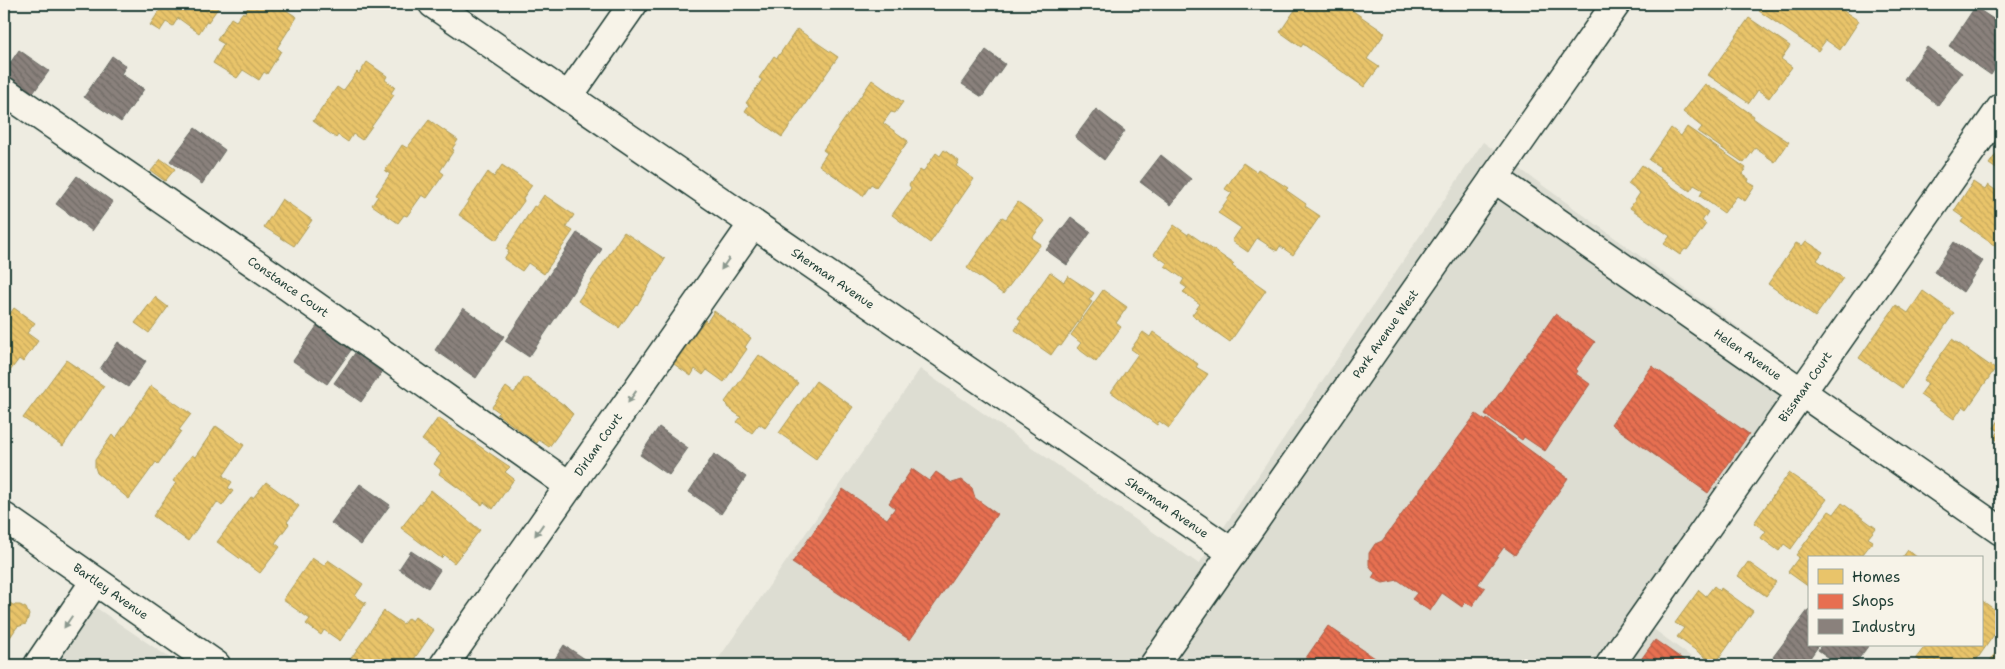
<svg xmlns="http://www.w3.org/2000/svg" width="2005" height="669" viewBox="0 0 2005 669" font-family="'Shantell Sans',sans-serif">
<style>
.built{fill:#ddddd2}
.homes{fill:url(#homes-back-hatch);stroke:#ac9c5a}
.shops{fill:url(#shops-back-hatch);stroke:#ab6048}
.industry{fill:url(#industry-back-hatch);stroke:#6a6d66}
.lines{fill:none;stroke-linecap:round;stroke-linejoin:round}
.minor-casing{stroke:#1f3d34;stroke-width:31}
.primary-casing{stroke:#1f3d34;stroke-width:31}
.minor{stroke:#f7f3e8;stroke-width:28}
.primary{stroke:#f7f3e8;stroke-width:28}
.oneway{fill:#8b988e}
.labels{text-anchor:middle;stroke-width:5;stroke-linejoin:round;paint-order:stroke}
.street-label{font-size:12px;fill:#1f3d34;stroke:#f7f3e8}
</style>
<defs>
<pattern id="homes-back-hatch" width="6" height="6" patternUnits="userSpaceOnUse" patternTransform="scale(1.25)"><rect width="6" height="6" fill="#e9c46a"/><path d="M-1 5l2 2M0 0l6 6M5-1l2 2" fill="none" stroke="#c7a95c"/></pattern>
<pattern id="shops-back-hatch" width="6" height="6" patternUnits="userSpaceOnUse" patternTransform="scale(1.25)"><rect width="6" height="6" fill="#e76f51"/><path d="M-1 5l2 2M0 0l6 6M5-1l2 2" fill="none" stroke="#bb5c44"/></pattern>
<pattern id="industry-back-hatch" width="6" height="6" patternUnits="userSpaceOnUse" patternTransform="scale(1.25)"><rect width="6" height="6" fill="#8a817c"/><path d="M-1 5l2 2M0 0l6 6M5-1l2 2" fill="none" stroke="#706b66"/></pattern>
</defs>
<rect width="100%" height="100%" fill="#eeece1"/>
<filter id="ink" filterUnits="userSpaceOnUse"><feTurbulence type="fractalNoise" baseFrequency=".02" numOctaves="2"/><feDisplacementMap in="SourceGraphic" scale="10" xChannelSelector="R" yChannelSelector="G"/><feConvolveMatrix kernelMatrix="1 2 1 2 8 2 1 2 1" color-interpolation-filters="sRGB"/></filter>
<g filter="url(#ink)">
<path class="built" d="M 1483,142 L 1797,370 L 1632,613 L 1702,665 L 714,665 L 920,369 L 1199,564 Z
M 95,607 L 180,665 L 55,665 Z"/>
<path class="homes" d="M 162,4 L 221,4 L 208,22 L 207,21 L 199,33 L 178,18 L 173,26 L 166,22 L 160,31 L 150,25 L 162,7 L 160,6 Z
M 250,4 L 276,4 L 297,17 L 277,48 L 281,51 L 267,74 L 264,72 L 259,80 L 243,70 L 237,78 L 213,63 L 224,44 L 217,40 L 231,18 L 236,21 L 243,12 L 244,14 Z
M 1299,4 L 1343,4 L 1385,33 L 1367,59 L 1379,67 L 1364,87 L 1303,44 L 1301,47 L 1280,32 Z
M 1764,4 L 1833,4 L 1859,21 L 1840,50 L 1826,40 L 1818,51 L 1759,11 Z
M 1749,18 L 1790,46 L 1781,59 L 1792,67 L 1769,98 L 1758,90 L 1749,103 L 1708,75 Z
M 797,29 L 838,57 L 782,137 L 745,111 L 749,105 L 746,103 L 762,80 L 759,78 L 774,56 L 777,58 Z
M 367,62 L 387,76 L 385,80 L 395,87 L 391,93 L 394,95 L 362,140 L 353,134 L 348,142 L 338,135 L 336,138 L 313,121 L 337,87 L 343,91 L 357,72 L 359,74 Z
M 872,80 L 903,102 L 895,113 L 891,112 L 883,123 L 908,141 L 876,187 L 871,184 L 863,196 L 819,165 L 827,153 L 823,150 Z
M 1705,84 L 1714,90 L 1715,89 L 1754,116 L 1753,118 L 1764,126 L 1789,142 L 1775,162 L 1755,148 L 1744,163 L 1698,132 L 1702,127 L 1683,112 Z
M 429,120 L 458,140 L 452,149 L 454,150 L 440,171 L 444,174 L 427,198 L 422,195 L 407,216 L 404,215 L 398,223 L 372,205 L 378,196 L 376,195 L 390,174 L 385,171 L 402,145 L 407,148 Z
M 1687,127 L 1746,168 L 1742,174 L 1749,179 L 1748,182 L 1755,186 L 1745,201 L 1737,196 L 1724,213 L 1700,196 L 1703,190 L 1694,185 L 1690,191 L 1659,169 L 1660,167 L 1649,160 L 1671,128 L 1681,136 Z
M 2001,147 L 2001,172 L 1989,164 Z
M 944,150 L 959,161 L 956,166 L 974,179 L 930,243 L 892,215 L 911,188 L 909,185 L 920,170 L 923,172 L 936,153 L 940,156 Z
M 161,159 L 175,169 L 165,181 L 151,171 Z
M 1243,163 L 1256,172 L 1258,169 L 1288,188 L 1286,190 L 1306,204 L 1305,206 L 1320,216 L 1293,255 L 1280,246 L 1277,251 L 1257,238 L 1248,252 L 1232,241 L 1241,228 L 1218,213 L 1232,193 L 1225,189 Z
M 502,165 L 532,185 L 523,198 L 524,201 L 496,240 L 459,215 L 488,172 L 494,177 Z
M 1642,165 L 1708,212 L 1702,221 L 1706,224 L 1687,250 L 1685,249 L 1680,255 L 1664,244 L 1670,236 L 1630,208 L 1640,193 L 1628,184 Z
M 1973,182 L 1985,190 L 1988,185 L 2001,194 L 2001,250 L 1961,222 L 1964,218 L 1954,211 Z
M 544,195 L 574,215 L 566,227 L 573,231 L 544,274 L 528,263 L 522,271 L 504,259 L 509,251 L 506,249 L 534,206 L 536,207 Z
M 282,199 L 312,220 L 294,246 L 264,227 Z
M 1018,202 L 1045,221 L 1032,238 L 1041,244 L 1003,294 L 967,268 L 1002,217 L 1006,219 Z
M 1174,225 L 1188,235 L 1189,233 L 1234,264 L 1232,266 L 1266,290 L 1230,342 L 1192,315 L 1200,304 L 1183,292 L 1187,288 L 1181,284 L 1184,279 L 1165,266 L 1167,263 L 1154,254 Z
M 624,232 L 665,259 L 637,305 L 636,304 L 619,328 L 578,301 Z
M 1806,241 L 1823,252 L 1817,260 L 1843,278 L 1815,317 L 1768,284 L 1796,243 L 1802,246 Z
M 1050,272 L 1064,282 L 1068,276 L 1094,293 L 1089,300 L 1092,302 L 1061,346 L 1058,345 L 1051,355 L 1015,330 L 1021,320 L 1018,318 Z
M 1103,290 L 1127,307 L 1116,323 L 1121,327 L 1096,362 L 1077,348 L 1081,343 L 1071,335 Z
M 1923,291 L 1954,313 L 1902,388 L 1859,358 L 1896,305 L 1908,313 Z
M 155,297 L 168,307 L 149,333 L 135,323 Z
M 14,308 L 35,323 L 27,333 L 38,341 L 23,362 L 19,359 L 4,379 L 4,317 L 6,319 Z
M 714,311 L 751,338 L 745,347 L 747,349 L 724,382 L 707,370 L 703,375 L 695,369 L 691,376 L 674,364 L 705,320 L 707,322 Z
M 1143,332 L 1150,337 L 1153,332 L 1198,364 L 1196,367 L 1208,374 L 1169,428 L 1159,421 L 1157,425 L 1111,392 L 1138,354 L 1131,349 Z
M 1952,339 L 1995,369 L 1967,409 L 1963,406 L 1954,419 L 1920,395 L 1928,384 L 1923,380 Z
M 759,355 L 798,383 L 765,428 L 759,424 L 752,433 L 737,422 L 741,417 L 727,407 L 728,405 L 725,402 Z
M 66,360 L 104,386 L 63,446 L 23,418 Z
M 525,377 L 564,405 L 573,414 L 549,447 L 539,440 L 537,443 L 497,414 L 499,412 L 492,407 L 506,387 L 514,393 Z
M 816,381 L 853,407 L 816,459 L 779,433 Z
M 151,386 L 191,414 L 179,430 L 181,431 L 158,464 L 156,462 L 129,499 L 97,473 L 95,467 L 95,460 L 112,435 L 116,438 Z
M 2001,417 L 2001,443 L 1994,438 L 1999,431 L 1994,428 Z
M 438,418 L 510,467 L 505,472 L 514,479 L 493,509 L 484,502 L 482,505 L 439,474 L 441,470 L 434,464 L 441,454 L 422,440 Z
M 216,426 L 244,445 L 223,476 L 232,482 L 228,488 L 233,491 L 222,506 L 217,502 L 213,508 L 212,507 L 188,541 L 153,516 L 176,483 L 173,481 L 192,455 L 195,457 Z
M 1789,473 L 1827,499 L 1791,549 L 1784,544 L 1779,551 L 1761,538 L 1766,531 L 1754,523 Z
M 266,482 L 299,506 L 287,522 L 289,524 L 275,543 L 280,547 L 260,573 L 217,542 L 251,497 L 253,498 Z
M 431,490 L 480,530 L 454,563 L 444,555 L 441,558 L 401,528 Z
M 1842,503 L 1876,528 L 1868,538 L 1873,541 L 1860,558 L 1809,558 L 1809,587 L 1788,572 L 1799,557 L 1796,555 L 1829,511 L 1834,514 Z
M 1908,550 L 1918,558 L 1902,558 Z
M 312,558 L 324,566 L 328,560 L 363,584 L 355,596 L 366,603 L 340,641 L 324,630 L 321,635 L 306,624 L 310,619 L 283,600 Z
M 1748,562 L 1776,582 L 1766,596 L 1738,576 Z
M 1714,586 L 1720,591 L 1721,588 L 1753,611 L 1715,664 L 1677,637 L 1684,628 L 1675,623 L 1699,590 L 1706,596 Z
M 4,596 L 8,599 L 7,601 L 13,605 L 20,605 L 26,608 L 29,615 L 26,624 L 17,627 L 5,645 Z
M 1981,600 L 2001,614 L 2001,618 L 1995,626 L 1998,629 L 1973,665 L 1955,665 L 1949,661 L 1947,665 L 1926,665 L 1916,658 L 1926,645 L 1981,645 Z
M 384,611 L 403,624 L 408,618 L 412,621 L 415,617 L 434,630 L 410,665 L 349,665 L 347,664 Z
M 2001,645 L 2001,665 L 1987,665 Z"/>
<path class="shops" d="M 1555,314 L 1595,342 L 1576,369 L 1578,371 L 1576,374 L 1590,384 L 1545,451 L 1524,437 L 1522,440 L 1485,414 Z
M 1652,366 L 1749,434 L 1708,493 L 1611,424 Z
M 1476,414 L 1486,421 L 1487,419 L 1568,478 L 1515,555 L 1504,547 L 1478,584 L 1485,588 L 1472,606 L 1465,602 L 1462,607 L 1442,593 L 1430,611 L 1412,599 L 1417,593 L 1398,580 L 1383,583 L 1372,578 L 1375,573 L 1369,565 L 1369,553 L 1375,544 L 1382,541 Z
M 912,469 L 929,481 L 936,472 L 952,483 L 962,480 L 972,488 L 975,498 L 997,514 L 910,640 L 792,563 L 843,489 L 887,519 L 895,508 L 889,503 Z
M 1328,626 L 1375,658 L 1370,665 L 1301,665 Z
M 1655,640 L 1691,665 L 1637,665 Z"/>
<path class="industry" d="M 1975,7 L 2001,24 L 2001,59 L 1991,75 L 1949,46 Z
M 1927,47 L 1962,73 L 1938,105 L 1904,79 Z
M 19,50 L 49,71 L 31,96 L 4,77 L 4,72 Z
M 986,50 L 1005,64 L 982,97 L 962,84 Z
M 112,56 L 126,66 L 121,74 L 144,89 L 121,122 L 84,97 Z
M 1096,109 L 1125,131 L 1104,160 L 1075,137 Z
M 195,128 L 225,150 L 202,184 L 170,161 Z
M 1161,155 L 1191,179 L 1171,205 L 1140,182 Z
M 77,176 L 113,202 L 92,231 L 56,204 Z
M 1071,217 L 1091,232 L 1067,265 L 1046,250 Z
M 577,233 L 602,249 L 529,357 L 505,341 Z
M 1954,242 L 1983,261 L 1963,292 L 1934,272 Z
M 463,308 L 504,336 L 476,378 L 435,350 Z
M 317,326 L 351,350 L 327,384 L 293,361 Z
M 118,342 L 146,361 L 128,387 L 100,369 Z
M 355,353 L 382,372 L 361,402 L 334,383 Z
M 659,427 L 688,448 L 669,475 L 640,455 Z
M 714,454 L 746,477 L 721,514 L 689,492 Z
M 360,484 L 390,505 L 361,545 L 331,523 Z
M 411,551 L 440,570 L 428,588 L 399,569 Z
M 1809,609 L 1809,645 L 1819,645 L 1805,665 L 1784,665 L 1773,657 Z
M 564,645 L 594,665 L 551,665 Z
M 1821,645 L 1869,645 L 1854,665 L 1839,665 L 1818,650 Z"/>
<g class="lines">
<g class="minor-casing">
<g id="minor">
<path id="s1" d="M 433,4 L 1233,553"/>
<path id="s2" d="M 4,91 L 276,278 L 570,486"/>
<path d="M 568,97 L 633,4"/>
<path id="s3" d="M 1494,178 L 2001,531"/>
<path id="s4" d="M 4,517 L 216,665"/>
<path d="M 38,665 L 95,581"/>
<path id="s5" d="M 444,665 L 753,224"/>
<path id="s6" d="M 1610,665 L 2001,108"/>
</g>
</g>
<g class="primary-casing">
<g id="primary">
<path id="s7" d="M 1154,665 L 1616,4"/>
</g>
</g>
<use href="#minor" class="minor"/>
<use href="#primary" class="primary"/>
</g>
<defs><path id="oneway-solid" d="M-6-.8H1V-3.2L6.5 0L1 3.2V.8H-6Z" transform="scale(1.25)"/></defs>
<g class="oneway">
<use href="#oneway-solid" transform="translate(725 264) rotate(125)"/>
<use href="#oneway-solid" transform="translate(632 397) rotate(125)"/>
<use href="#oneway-solid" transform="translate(539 530) rotate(125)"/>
<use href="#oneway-solid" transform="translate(68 622) rotate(124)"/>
</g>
</g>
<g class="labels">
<g class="street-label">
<text dy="4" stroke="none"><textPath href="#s1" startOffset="485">Sherman Avenue</textPath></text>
<text dy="4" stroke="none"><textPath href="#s2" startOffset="345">Constance Court</textPath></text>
<text dy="4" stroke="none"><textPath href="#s7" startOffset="404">Park Avenue West</textPath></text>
<text dy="4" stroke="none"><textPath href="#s3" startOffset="309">Helen Avenue</textPath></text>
<text dy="4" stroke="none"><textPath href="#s6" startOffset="340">Bissman Court</textPath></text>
<text dy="4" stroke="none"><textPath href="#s5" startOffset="269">Dirlam Court</textPath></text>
<text dy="4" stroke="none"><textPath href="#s1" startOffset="890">Sherman Avenue</textPath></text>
<text dy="4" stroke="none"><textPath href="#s4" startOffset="130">Bartley Avenue</textPath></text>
</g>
</g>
<rect width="2005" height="669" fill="none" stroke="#f7f3e8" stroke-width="20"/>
<rect x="10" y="10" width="1985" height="649" fill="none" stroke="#1f3d34" stroke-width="2" filter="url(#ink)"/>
<rect x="1808" y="556" width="175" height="90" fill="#f7f3e8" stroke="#a1aaa0"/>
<rect x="1818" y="569" width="25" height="15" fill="#e9c46a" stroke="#a1aaa0"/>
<text x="1852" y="582" font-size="15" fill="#1f3d34">Homes</text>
<rect x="1818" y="594" width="25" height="15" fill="#e76f51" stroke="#a1aaa0"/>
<text x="1852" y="606" font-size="15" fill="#1f3d34">Shops</text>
<rect x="1818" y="619" width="25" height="15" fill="#8a817c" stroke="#a1aaa0"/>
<text x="1852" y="632" font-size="15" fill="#1f3d34">Industry</text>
</svg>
